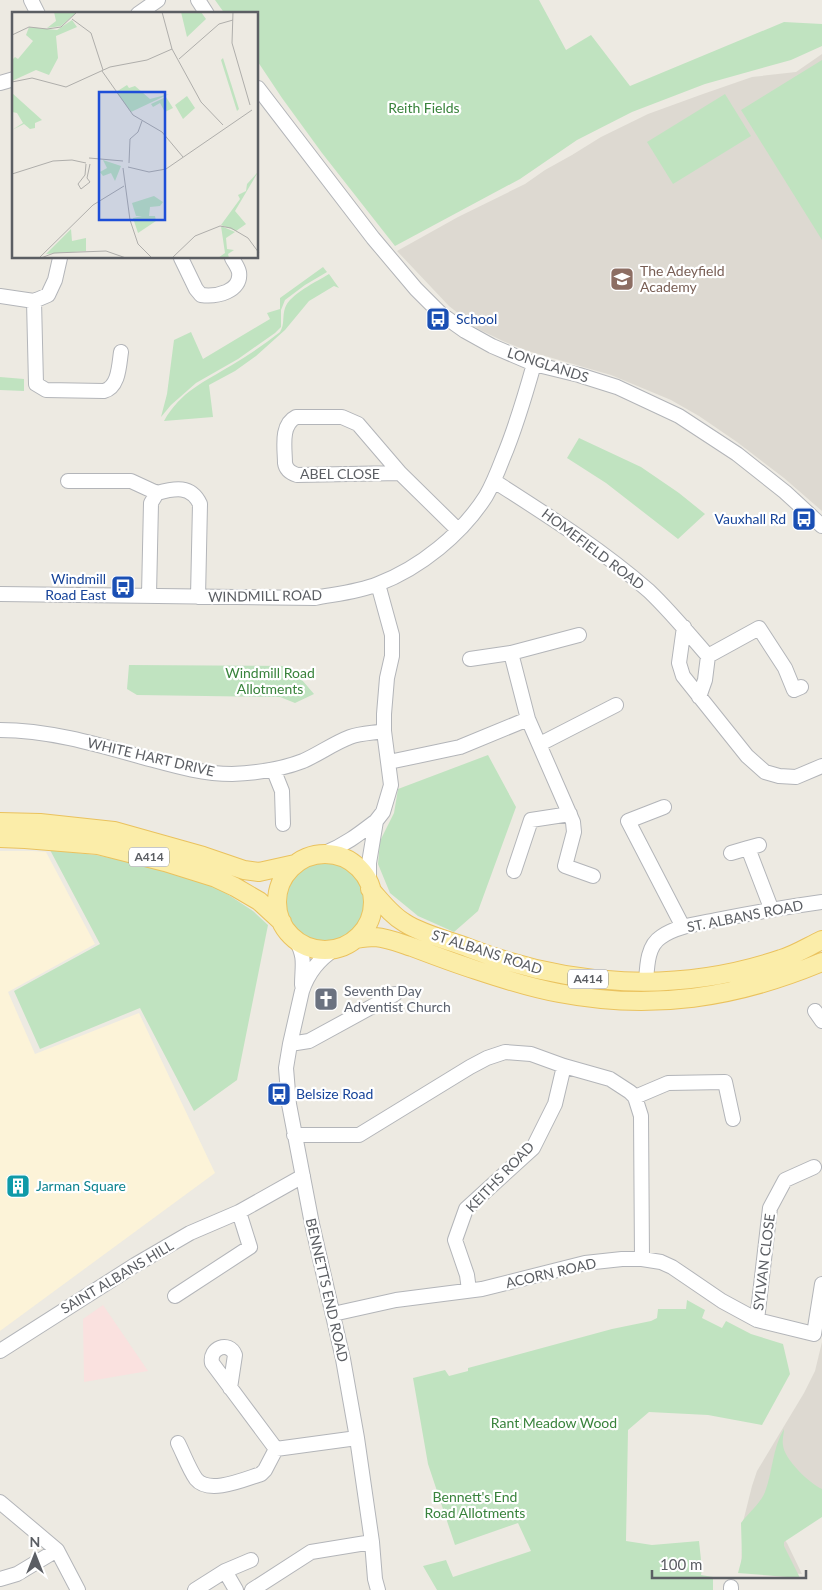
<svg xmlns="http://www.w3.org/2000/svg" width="822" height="1590" viewBox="0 0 822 1590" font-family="Lato,sans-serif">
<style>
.commercial{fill:#fcf3d8}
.education{fill:#ddd9d1}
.medical{fill:#fae1df}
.green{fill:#c0e3c0}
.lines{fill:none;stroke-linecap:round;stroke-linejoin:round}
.minor-casing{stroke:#b3b5b9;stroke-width:16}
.major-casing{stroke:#eac25e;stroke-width:20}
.minor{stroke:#fff;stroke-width:14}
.major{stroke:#fbeda9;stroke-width:18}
.labels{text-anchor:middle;stroke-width:4.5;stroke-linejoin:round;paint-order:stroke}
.shield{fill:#fff;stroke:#8c8e92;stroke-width:1}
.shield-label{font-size:12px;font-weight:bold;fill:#5b5e63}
.park-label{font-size:14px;fill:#39833c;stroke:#fff}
.education-label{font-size:14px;fill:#785e54;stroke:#fff;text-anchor:start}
.transit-label{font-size:14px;fill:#164399;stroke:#fff;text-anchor:start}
.street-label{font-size:14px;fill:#5b5e63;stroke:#fff}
.worship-label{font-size:14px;fill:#5b616d;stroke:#fff;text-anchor:start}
.culture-label{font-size:14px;fill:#0d838f;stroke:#fff;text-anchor:start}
.inset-road{fill:none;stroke:#afaeab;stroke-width:1}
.view{fill:#1d4ed8;fill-opacity:0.15;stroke:#1d4ed8;stroke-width:2.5}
.inset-edge{fill:none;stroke:#5b5e63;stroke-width:2.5}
</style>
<rect width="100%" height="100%" fill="#edeae2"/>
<path class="commercial" d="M 0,851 L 32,851 L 46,852 L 95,944 L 8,992 L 35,1054 L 139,1013 L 215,1173 L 0,1331 Z"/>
<path class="education" d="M 822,54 L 822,511 L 784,478 L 737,442 L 699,416 L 671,400 L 611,375 L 528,351 L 505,342 L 478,329 L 449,306 L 397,251 L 458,217 L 525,184 L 545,170 L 572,155 L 601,137 L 648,114 L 703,94 L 752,77 L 796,72 Z
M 822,1342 L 822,1507 L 780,1534 L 787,1543 L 802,1574 L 741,1569 L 743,1522 L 752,1486 L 757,1471 L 804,1393 L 815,1371 Z"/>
<path class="medical" d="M 103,1305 L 148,1371 L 84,1382 L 83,1319 Z"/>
<path class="green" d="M 215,0 L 539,0 L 566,50 L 591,35 L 630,86 L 784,22 L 822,24 L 822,46 L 791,60 L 705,84 L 632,112 L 577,140 L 520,179 L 395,246 L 322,153 L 282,98 L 258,62 L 258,14 L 225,14 Z
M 822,60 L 822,240 L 741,110 Z
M 725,94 L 751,136 L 673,184 L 647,142 Z
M 323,267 L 327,272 L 305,285 L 285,300 L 281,310 L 281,327 L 275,333 L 238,359 L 196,383 L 171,405 L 161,417 L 167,394 L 174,340 L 191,332 L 203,359 L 270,319 L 267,313 L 280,309 L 280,298 Z
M 329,274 L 339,288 L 334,286 L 309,301 L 285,330 L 256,356 L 235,371 L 209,385 L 213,417 L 164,421 C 181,391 204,382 232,365 C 249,355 265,344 280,332 C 285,324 282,317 285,308 C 290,294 316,282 329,274 Z
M 0,377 L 24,379 L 24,391 L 0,390 Z
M 579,438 L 641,467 L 679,493 L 705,514 L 678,539 L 606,483 L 567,458 Z
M 129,665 L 290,666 L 314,694 L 295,703 L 280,697 L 137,695 L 127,689 Z
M 488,755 L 516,807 L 478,911 L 454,932 L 418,916 L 390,893 L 378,864 L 380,841 L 394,813 L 398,789 Z
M 50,850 L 96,855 L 150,866 L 215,886 L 253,911 L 268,925 L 237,1080 L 194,1111 L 140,1008 L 40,1049 L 14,991 L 100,944 Z
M285 902a40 40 0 1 1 80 0a40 40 0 1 1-80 0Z
M 687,1300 L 705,1310 L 702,1318 L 722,1328 L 726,1321 L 751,1334 L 783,1344 L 790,1374 L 762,1425 L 708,1415 L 649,1412 L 628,1430 L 626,1541 L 652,1545 L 699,1541 L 702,1569 L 701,1575 L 713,1577 L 713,1590 L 437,1590 L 423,1566 L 446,1560 L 453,1577 L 531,1551 L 518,1523 L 455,1545 L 428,1464 L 413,1378 L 445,1370 L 449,1376 L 468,1371 L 468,1368 L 612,1329 L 651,1321 L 657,1318 L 658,1309 L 686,1309 Z
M 784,1429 C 784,1434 782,1439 783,1445 C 784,1459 809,1483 822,1489 L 822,1517 L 784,1542 L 784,1546 L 800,1578 L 738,1573 L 742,1558 L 741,1523 C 748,1513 760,1504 765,1492 C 773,1471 772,1449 784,1429 Z"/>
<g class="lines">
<g class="minor-casing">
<path id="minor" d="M 31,0 L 38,14
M 198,0 L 207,14
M 138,14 L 158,0
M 0,83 L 14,79
M 258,88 L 373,238 L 416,289 L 441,314 L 465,331 L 492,346 L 534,364 L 579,375 L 617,387 L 679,416 L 737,454 L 785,492 L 822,526
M 181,258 L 196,289 L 201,295 C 216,297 242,292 239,272 C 238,267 234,262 232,258
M 0,296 L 34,301 L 48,295 L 55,280 L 60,258
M 34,301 L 36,384 L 46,390 L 104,391 C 119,387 119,365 121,352
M 400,473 L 297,475 C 291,473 286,470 285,463 C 285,449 280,425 296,417 L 342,417 L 358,424 L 400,473 L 458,530
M 68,481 L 131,481 L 157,493
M 494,481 C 547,515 601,549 649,591 C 670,611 689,634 708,656 L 705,680 L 699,697
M 0,594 L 315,598 C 336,594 358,592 378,584 C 420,568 462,534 486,496 C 493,484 498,471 503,458 C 516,427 525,396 534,364
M 149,595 L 151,503 L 157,493 C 175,488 191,485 200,504 L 198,597
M 684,627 L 679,663 L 683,676 L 747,756 L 765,772 L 779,776 L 796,777 L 822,766
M 511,653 L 528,719 L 573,822 L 574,832 L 565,866 L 593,876
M 708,656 L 759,628 L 785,668 L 794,690 L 801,687
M 470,659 L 511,653 L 579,635
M 0,730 C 48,730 96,744 142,757 C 172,765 201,774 232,774 C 256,773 280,770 303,761 C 319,754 334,743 350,737 C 361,733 374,733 384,731
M 540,744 L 616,705
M 389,762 L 460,747 L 528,719
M 274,771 L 282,791 L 283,824
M 664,807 L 628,821 L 683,927
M 759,845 L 748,848 L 771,908
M 325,853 C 345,845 359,834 376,821
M 731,853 L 748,848
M 514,871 L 531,820 L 570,814
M 369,885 L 369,863 L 376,821 L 383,812 L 391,785 L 384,731 L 384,714 L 387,678 L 392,656 L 392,635 L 378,584
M 296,940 C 306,958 302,966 302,985
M 335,949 C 319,959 308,973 302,991 L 290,1044 L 286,1068 L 289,1104 L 312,1224 L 343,1359 L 357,1438 L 372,1542 L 375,1579 L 378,1590
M 646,983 C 647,967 647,946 661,937 C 676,926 698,924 716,920 C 751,913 786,907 822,902
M 815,1011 L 822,1021
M 290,1044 L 309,1041 L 395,994
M 635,1097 L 641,1116 L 642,1259
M 294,1135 L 359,1135 L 470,1067 L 487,1058 L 505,1052 L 531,1054 L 564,1066 L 610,1079 L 630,1092 L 635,1097 L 668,1083 L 725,1082 L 733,1119
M 469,1290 L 467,1275 L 455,1240 L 466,1209 L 533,1148 L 555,1104 L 564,1066
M 175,1296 L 250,1247 L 239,1212
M 333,1314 L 396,1300 L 482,1289 L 585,1263 L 622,1259 L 642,1259 L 661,1262 L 672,1267 L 722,1301 L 757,1320 L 814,1334 L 822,1284
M 757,1320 L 770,1208 L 785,1180 L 814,1167
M 0,1351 L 135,1265 L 190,1233 L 239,1212 L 303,1176
M 230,1388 L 235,1355 C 229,1340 209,1348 212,1363 L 276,1449 L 357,1438
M 178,1443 C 184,1455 189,1469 196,1479 C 209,1495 245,1479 261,1474 L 265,1470 L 276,1449
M 0,1502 L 57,1550 L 78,1590
M 225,1571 L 236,1590
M 0,1579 L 17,1574 L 57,1550
M 195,1590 L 225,1571 L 251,1560
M 252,1590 L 311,1552 L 372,1542
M 731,1590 L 731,1587"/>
</g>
<g class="major-casing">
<path id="major" d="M 0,822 L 40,823 L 114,831 L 203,856 L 244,870 L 259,872 L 295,864
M 0,838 L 25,839 L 98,845 L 165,862 L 216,878 L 235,887 L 259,901 L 282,922
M277 902a48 48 0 1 1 96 0a48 48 0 1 1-96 0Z
M 370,889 C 381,901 391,915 405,923 C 424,935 448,940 469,948 C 569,987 678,994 781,959 C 795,955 809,946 822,940
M 356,939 C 362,938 369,937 375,937 C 388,938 400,943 412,947 C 433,955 454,963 476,970 C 503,979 531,988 559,993 C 652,1011 736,998 822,962"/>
</g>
<use href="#minor" class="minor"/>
<use href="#major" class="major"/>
</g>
<defs>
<g id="school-square" transform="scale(1.25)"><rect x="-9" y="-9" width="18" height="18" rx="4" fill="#8d6e63" stroke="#fff"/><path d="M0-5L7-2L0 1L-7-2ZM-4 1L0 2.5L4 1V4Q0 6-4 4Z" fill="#fff"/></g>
<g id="bus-square" transform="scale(1.25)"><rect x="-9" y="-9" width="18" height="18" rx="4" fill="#1a4fb4" stroke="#fff"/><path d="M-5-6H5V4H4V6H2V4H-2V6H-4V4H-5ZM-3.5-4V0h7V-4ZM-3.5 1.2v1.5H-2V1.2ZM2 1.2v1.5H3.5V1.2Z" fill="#fff"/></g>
<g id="church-square" transform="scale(1.25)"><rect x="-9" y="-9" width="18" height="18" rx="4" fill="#6b7280" stroke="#fff"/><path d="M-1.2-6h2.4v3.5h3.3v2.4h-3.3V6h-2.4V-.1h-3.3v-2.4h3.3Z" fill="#fff"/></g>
<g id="building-square" transform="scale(1.25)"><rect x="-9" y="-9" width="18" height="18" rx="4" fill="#0f9aa8" stroke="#fff"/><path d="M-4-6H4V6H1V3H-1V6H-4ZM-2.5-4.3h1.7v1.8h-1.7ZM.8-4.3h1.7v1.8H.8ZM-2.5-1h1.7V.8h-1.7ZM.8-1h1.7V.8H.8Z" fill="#fff"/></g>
</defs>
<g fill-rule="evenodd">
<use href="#school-square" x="622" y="279"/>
<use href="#bus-square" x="438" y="319"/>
<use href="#bus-square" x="804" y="519"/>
<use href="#bus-square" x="123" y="587"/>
<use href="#church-square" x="326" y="999"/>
<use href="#bus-square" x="279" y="1094"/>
<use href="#building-square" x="18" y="1186"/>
</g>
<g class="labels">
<g class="shield">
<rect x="129" y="847.5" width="40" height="19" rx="4"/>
<rect x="568" y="969.5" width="40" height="19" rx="4"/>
</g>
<g class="shield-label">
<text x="149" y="861">A414</text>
<text x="588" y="983">A414</text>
</g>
<g class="park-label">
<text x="424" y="113">Reith Fields</text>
<text x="270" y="678">Windmill Road<tspan x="270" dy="16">Allotments</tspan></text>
<text x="554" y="1428">Rant Meadow Wood</text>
<text x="475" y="1502">Bennett's End<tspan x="475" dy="16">Road Allotments</tspan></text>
</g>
<g class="education-label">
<text x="640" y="276">The Adeyfield<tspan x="640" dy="16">Academy</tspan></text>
</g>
<g class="transit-label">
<text x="456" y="324">School</text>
<text x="786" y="524" text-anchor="end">Vauxhall Rd</text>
<text x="106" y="584" text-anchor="end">Windmill<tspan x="106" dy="16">Road East</tspan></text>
<text x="296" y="1099">Belsize Road</text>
</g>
<g class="street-label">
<text transform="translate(548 365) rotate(18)" y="5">LONGLANDS</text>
<text x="340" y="479">ABEL CLOSE</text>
<text transform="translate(593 549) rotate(37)" y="5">HOMEFIELD ROAD</text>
<text transform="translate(265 596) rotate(-1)" y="5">WINDMILL ROAD</text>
<text transform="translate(151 757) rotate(13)" y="5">WHITE HART DRIVE</text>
<text transform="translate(745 916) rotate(-11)" y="5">ST. ALBANS ROAD</text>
<text transform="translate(487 952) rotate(18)" y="5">ST ALBANS ROAD</text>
<text transform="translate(500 1177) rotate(-46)" y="5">KEITHS ROAD</text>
<text transform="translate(764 1262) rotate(-83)" y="5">SYLVAN CLOSE</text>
<text transform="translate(551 1273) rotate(-13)" y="5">ACORN ROAD</text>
<text transform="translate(117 1277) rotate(-31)" y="5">SAINT ALBANS HILL</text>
<text transform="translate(327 1290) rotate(77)" y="5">BENNETTS END ROAD</text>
</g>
<g class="worship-label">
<text x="344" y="996">Seventh Day<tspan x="344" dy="16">Adventist Church</tspan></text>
</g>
<g class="culture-label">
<text x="36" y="1191">Jarman Square</text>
</g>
</g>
<g transform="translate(12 12)">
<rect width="246" height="246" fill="#edeae2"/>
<path d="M 42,0 L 65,0 L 49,14 L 35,16 L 44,9 ZM 169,0 L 189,0 L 194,7 L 175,25 ZM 60,8 L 65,15 L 44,24 L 46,46 L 37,63 L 24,58 L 0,69 L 0,48 L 3,45 L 6,47 L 21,29 L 14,23 L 17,15 L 45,18 ZM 211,46 L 227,97 L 225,99 L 209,48 ZM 115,73 L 117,76 L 123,74 L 138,87 L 157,82 L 119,100 L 104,80 ZM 0,81 L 30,108 L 23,111 L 23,116 L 18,117 L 12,112 L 0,118 L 11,111 L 5,101 L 0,100 ZM 175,84 L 183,96 L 171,107 L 163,93 ZM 154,85 L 161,96 L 153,100 L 148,91 L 141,95 L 139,92 ZM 91,148 L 109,154 L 103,169 L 99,161 L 91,164 L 88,160 L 95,156 ZM 246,160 L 223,199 L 234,212 L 224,219 L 209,213 L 228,187 L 226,183 L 234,179 L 235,172 ZM 142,184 L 151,190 L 148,194 L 138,195 L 137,204 L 143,204 L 144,209 L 126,221 L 121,206 L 130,204 L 124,204 L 120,191 ZM 209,214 L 223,220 L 214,226 L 215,237 L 222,238 L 216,242 L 217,246 L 206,246 L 213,241 ZM 59,217 L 60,229 L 74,226 L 74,239 L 34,242 Z" fill="#c0e3c0"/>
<path class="inset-road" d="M 150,0 L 160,37 L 189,90 L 211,113M 221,0 L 220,31 L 238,93M 60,7 L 79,21 L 91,58M 0,23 L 17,15 L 35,17 L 49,15 L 65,0M 167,47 L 207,12 L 221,8M 90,59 L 121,103 L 150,120 L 171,145M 0,70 L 20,66 L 54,75 L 98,55 L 135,48 L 160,37M 77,146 L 111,149M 117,151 L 118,127 L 126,120 L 130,109M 74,152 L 73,163 L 66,172 L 69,177 L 78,170 L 75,166 L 78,152M 116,155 L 137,160 L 154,157 L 240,98M 111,156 L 118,208 L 126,232 L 140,246M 0,162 L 41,149 L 60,148 L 74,151M 27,246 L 81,193 L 112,174M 29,246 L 42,241 L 94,239 L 114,246M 160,246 L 183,224 L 208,214 L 219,216 L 236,226 L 247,241"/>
<path class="view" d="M 87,80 L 153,80 L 153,208 L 87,208 Z"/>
<rect width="246" height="246" class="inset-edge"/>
</g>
<g transform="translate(35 1555)" stroke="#ffffff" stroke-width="4" paint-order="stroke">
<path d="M0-4L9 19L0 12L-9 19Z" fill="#5b5e63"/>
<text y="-8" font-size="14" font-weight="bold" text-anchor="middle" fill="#5b5e63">N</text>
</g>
<path d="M652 1570v8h154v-8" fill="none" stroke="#5b5e63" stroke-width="2.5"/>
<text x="660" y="1570" font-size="15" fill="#5b5e63" stroke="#ffffff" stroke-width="4" paint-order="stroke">100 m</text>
</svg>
